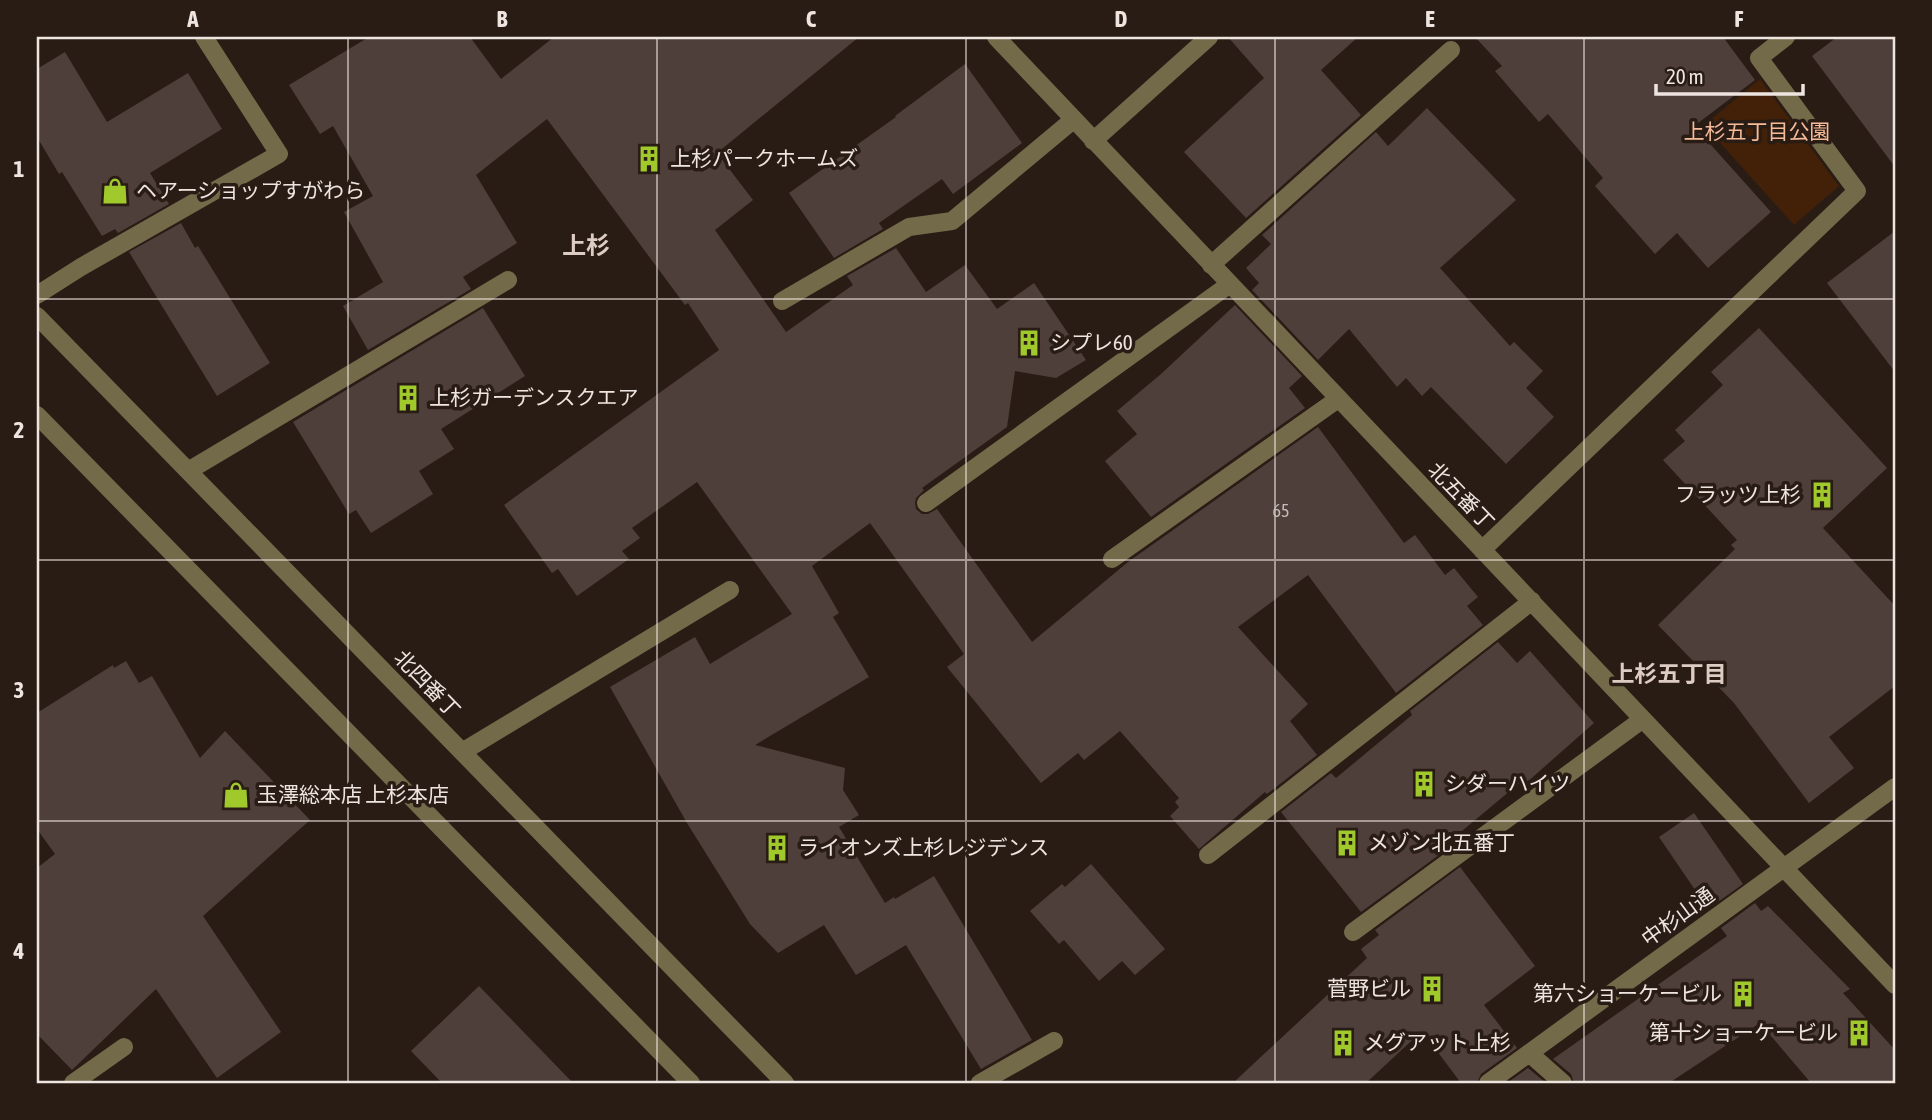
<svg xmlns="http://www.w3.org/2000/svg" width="1932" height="1120" viewBox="0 0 1932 1120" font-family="'Asap Condensed','Noto Sans JP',sans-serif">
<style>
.green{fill:#432008}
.building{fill:#4f3f3b}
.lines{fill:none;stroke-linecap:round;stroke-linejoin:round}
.minor{stroke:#736a4a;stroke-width:18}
.grid{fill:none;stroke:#eee5e0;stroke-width:2;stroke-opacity:0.55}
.labels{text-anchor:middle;stroke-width:7;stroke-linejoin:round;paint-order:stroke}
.number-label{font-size:18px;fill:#c6bcb7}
.park-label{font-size:21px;fill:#f5ba98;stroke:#291c15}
.poi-label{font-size:21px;fill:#eee5e0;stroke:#291c15;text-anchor:start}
.street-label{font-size:21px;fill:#eee5e0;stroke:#291c15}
.neighbourhood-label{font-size:23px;font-weight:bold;fill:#ddccc3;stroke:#291c15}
.quarter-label{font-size:24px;font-weight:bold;fill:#ddccc3;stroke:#291c15}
.neatline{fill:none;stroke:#eee5e0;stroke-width:2.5}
.grid-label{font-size:23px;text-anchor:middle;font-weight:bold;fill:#eee5e0}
</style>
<rect width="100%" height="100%" fill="#291c15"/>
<path class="green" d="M 1760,79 L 1839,186 L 1794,225 L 1704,125 Z"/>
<path class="building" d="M 369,37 L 470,37 L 501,79 L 554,37 L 859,37 L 717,153 L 753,200 L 715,230 L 786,332 L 853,285 L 847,276 L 896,248 L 926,292 L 965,265 L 997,309 L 1034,283 L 1086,360 L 1056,378 L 1015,371 L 1007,427 L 922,488 L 924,490 L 916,498 L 915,503 L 916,509 L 922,514 L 928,514 L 937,509 L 1032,642 L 1128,562 L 1318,427 L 1404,543 L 1415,535 L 1445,575 L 1454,568 L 1478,597 L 1467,606 L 1483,625 L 1396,693 L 1308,575 L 1238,627 L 1308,704 L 1290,721 L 1317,755 L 1267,794 L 1265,792 L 1199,849 L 1170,816 L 1179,807 L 1175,802 L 1179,798 L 1120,731 L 1084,760 L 1078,753 L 1041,783 L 947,667 L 964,654 L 870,523 L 812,566 L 839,613 L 833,617 L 869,677 L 755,745 L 845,768 L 843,790 L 859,815 L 839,827 L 885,903 L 894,897 L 895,899 L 934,876 L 1032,1040 L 981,1069 L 906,945 L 856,975 L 824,925 L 778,953 L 750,924 L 687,823 L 610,687 L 695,637 L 710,664 L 792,614 L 697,482 L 632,528 L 640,538 L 622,551 L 629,559 L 577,596 L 558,569 L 552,573 L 504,505 L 719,350 L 688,303 L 685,305 L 547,119 L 476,175 L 517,243 L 463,277 L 471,289 L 368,350 L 343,306 L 383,282 L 344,212 L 373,196 L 333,126 L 320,134 L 289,85 Z
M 1228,37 L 1358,37 L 1321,70 L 1361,115 L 1246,218 L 1184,152 L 1264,78 Z
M 1475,37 L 1723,37 L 1755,80 L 1694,126 L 1771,212 L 1708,268 L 1677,233 L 1655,254 L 1595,186 L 1603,178 L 1548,114 L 1539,122 L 1495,71 L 1502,66 Z
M 1837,37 L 1895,37 L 1895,167 L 1812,56 Z
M 65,52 L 107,122 L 188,73 L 222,129 L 150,173 L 169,204 L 118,233 L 115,229 L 102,236 L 62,172 L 59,174 L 37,137 L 37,69 Z
M 965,64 L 1022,143 L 953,194 L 942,179 L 879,223 L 883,229 L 834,258 L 789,193 L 896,117 L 895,116 Z
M 1427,108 L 1516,200 L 1440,268 L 1510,346 L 1514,342 L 1543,371 L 1526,388 L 1554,417 L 1506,464 L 1431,387 L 1422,396 L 1406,378 L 1397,387 L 1349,329 L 1318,360 L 1252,290 L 1259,283 L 1246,268 L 1271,244 L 1262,235 L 1376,132 L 1388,146 Z
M 181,223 L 195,248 L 198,246 L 270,363 L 217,396 L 129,252 Z
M 1895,231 L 1895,372 L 1827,283 Z
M 1235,305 L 1302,376 L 1289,388 L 1305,408 L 1151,517 L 1105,461 L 1137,434 L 1117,411 L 1161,374 Z
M 483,308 L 525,376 L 441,429 L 454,449 L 419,471 L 433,494 L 371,533 L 356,510 L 349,514 L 293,422 Z
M 1759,328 L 1887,468 L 1823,528 L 1895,606 L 1895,686 L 1829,737 L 1854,768 L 1809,803 L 1734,703 L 1658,625 L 1735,549 L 1731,545 L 1737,540 L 1663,460 L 1685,441 L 1675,430 L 1723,385 L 1711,372 Z
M 1498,642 L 1517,663 L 1530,651 L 1594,723 L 1526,783 L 1523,780 L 1444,846 L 1447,849 L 1361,912 L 1281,812 L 1331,773 L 1336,778 L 1412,715 L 1410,711 Z
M 126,661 L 139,683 L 152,676 L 200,758 L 225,731 L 310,820 L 203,916 L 281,1032 L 217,1078 L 156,989 L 72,1070 L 37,1034 L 37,868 L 55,854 L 37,829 L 37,713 L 113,665 L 114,668 Z
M 1694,813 L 1743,884 L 1708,909 L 1659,837 Z
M 1091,864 L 1165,949 L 1135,975 L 1122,961 L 1099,981 L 1064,940 L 1059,944 L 1030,911 L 1062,884 L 1065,887 Z
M 1460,867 L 1535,966 L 1484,1005 L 1517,1048 L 1481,1074 L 1477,1083 L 1461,1083 L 1422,1031 L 1366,1083 L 1233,1083 L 1367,958 L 1361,949 L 1379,935 L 1375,930 Z
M 1755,903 L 1761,911 L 1768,906 L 1850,989 L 1843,993 L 1895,1050 L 1895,1083 L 1811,1083 L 1760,1023 L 1669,1083 L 1574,1083 L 1571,1074 L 1553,1059 L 1727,936 L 1721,928 Z
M 479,986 L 573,1083 L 442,1083 L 411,1051 Z
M 1528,1068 L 1546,1083 L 1507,1083 Z"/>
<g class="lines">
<path class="minor" d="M 996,37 L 1895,985
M 1093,141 L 1209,37
M 1211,265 L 1451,50
M 37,295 L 81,267 L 279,154 L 204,37
M 782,301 L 909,227 L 952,221 L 1073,120
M 37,316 L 785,1083
M 37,415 L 691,1083
M 188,471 L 508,280
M 926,503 L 1230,284
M 1482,550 L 1857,191 L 1759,58 L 1786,37
M 1112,559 L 1338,399
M 462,752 L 730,590
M 1208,855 L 1532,601
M 1353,932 L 1643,719
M 1529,1053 L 1563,1083
M 73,1083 L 124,1047
M 980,1083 L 1054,1041
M 1488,1083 L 1895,787"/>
</g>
<path class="grid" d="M 348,37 L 348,1083M 657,37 L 657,1083M 966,37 L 966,1083M 1275,37 L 1275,1083M 1584,37 L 1584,1083M 37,299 L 1895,299M 37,560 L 1895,560M 37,821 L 1895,821"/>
<defs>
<g id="building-bare" transform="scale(2.1)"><path d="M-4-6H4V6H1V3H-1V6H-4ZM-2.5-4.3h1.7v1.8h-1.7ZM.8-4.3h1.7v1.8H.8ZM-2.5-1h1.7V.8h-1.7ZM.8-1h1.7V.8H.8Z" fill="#a0c92b" stroke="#291c15" stroke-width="2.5" paint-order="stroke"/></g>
<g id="shop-bare" transform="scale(2.1)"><path d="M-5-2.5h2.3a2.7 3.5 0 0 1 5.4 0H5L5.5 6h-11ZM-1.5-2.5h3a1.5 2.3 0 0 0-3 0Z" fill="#a0c92b" stroke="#291c15" stroke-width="2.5" paint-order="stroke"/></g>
</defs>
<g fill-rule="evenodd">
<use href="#building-bare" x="649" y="159"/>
<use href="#shop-bare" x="115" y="191"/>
<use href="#building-bare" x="1029" y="343"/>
<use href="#building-bare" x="408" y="398"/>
<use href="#building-bare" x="1822" y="495"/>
<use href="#building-bare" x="1424" y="784"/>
<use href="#shop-bare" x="236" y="795"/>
<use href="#building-bare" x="1347" y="843"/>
<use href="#building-bare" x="777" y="848"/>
<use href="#building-bare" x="1432" y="989"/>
<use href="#building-bare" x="1743" y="994"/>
<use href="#building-bare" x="1859" y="1033"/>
<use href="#building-bare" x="1343" y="1043"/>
</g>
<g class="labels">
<g class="number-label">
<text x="1281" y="517">65</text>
</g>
<g class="park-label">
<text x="1757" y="139">上杉五丁目公園</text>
</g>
<g class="poi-label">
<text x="670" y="166">上杉パークホームズ</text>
<text x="136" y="198">ヘアーショップすがわら</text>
<text x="1050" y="350">シプレ60</text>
<text x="429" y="405">上杉ガーデンスクエア</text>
<text x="1801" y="502" text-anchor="end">フラッツ上杉</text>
<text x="1445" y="791">シダーハイツ</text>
<text x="257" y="802">玉澤総本店 上杉本店</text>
<text x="1368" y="850">メゾン北五番丁</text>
<text x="798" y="855">ライオンズ上杉レジデンス</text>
<text x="1411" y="996" text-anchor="end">菅野ビル</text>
<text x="1722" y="1001" text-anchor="end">第六ショーケービル</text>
<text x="1838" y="1040" text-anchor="end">第十ショーケービル</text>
<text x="1364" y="1050">メグアット上杉</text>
</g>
<g class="street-label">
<text transform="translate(1461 496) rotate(46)" y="7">北五番丁</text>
<text transform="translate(427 684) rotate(46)" y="7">北四番丁</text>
<text transform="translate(1678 917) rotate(-36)" y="7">中杉山通</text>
</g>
<g class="neighbourhood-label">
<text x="1669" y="682">上杉五丁目</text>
</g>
<g class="quarter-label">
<text x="586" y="254">上杉</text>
</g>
</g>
<rect width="1932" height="1120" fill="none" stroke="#291c15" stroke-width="77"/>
<path d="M1656 84v10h147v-10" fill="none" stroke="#eee5e0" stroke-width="3.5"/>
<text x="1666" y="84" font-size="21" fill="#eee5e0" stroke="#291c15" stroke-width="5" paint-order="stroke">20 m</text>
<rect x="38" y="38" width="1856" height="1044" class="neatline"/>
<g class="grid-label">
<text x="193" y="27">A</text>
<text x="502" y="27">B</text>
<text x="811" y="27">C</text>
<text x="1121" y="27">D</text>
<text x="1430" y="27">E</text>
<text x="1739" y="27">F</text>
<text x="19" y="177">1</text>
<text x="19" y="438">2</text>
<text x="19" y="698">3</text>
<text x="19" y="959">4</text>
</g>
</svg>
